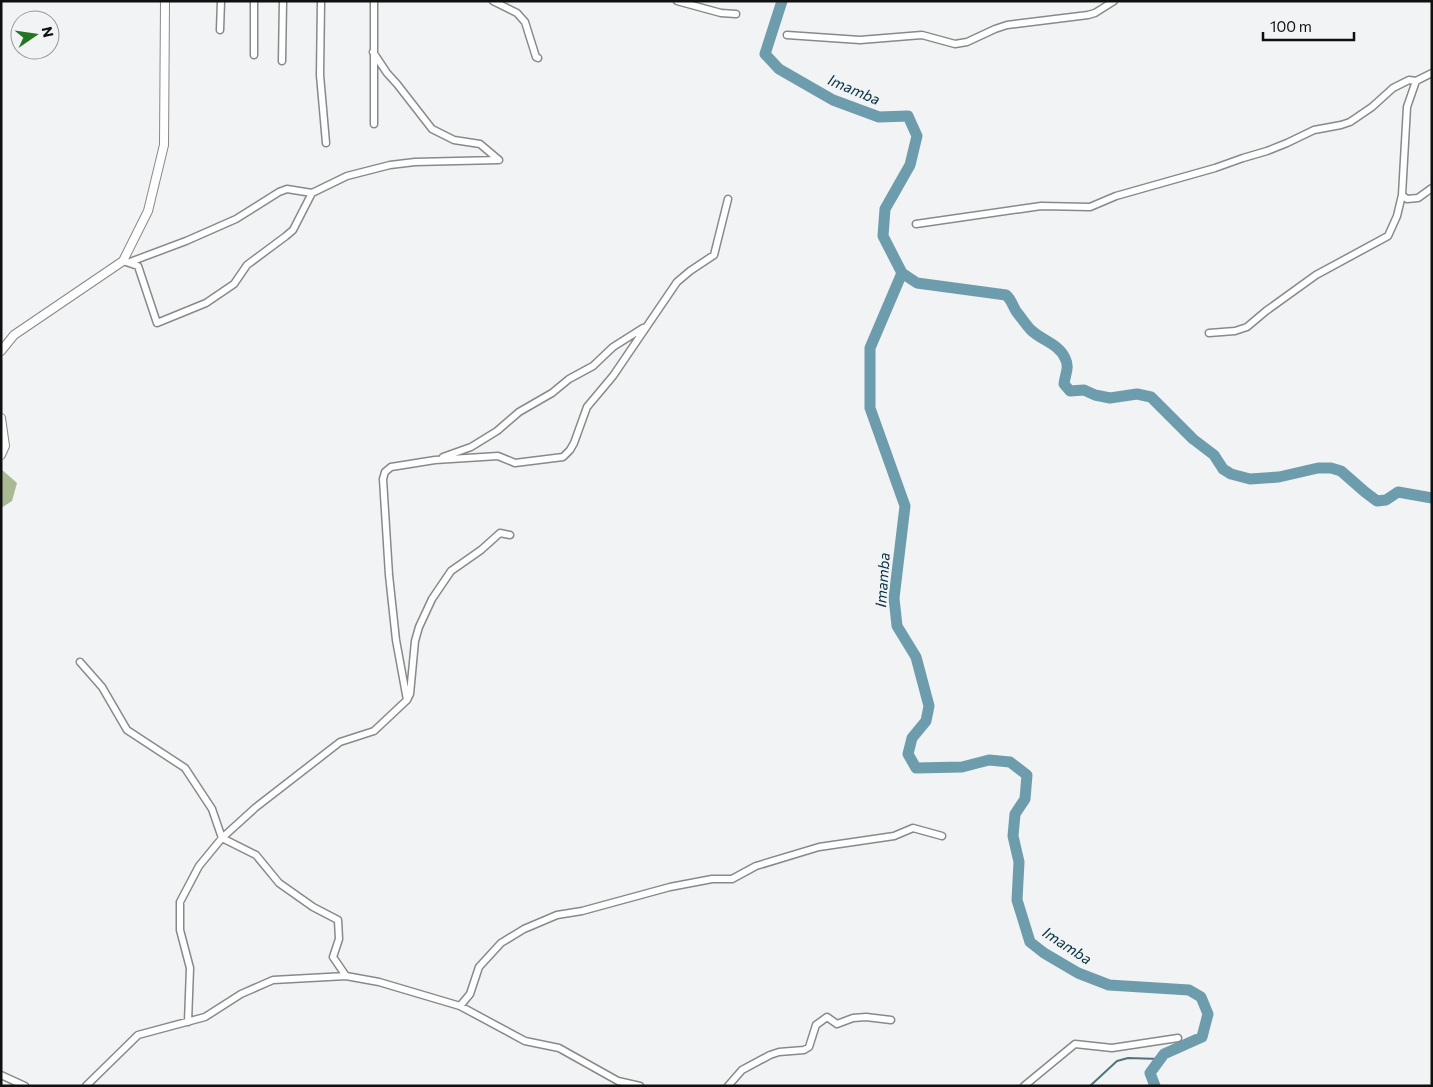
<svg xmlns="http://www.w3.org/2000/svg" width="1433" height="1087" viewBox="0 0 1433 1087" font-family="Commissioner,sans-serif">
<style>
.forest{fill:#a8b993}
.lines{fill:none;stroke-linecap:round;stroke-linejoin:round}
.stream{stroke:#51737e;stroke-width:2}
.river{stroke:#6d9dad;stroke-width:11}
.minor-casing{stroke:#87898b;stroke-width:9}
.tertiary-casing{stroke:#87898b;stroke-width:10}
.minor{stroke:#fff;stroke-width:6}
.tertiary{stroke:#fff;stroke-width:8}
.labels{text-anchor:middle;stroke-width:4;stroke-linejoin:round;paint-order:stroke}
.water-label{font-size:15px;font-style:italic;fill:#03313e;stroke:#f1f3f5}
</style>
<rect width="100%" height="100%" fill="#f1f3f5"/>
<path class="forest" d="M 1,469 L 17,483 L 12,501 L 1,508 Z"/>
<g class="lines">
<path class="stream" d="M 1090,1086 L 1117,1061 L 1128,1058 L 1160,1059"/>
<path class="river" d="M 782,1 L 765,54 L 779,69 L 833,100 L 879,117 L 908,116 L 917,136 L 910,165 L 885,209 L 883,236 L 902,273 L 870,348 L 870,408 L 905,506 L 894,598 L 897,626 L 916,657 L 929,706 L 926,721 L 912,738 L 908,754 L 916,768 L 962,767 L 989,760 L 1010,762 L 1027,775 L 1025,799 L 1015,814 L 1013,836 L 1019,862 L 1017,900 L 1030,942 L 1044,953 L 1078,973 L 1109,985 L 1189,990 L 1201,997 L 1208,1014 L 1202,1037 L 1164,1054 L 1150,1073 L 1155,1086
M 902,273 L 917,283 L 1006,295 C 1013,301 1013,309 1019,315 C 1023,320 1027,326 1031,330 C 1041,340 1059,344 1065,358 C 1070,368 1065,374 1064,384 L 1070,391 L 1084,390 L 1095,395 L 1110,398 L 1137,394 L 1151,397 L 1193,439 L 1214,455 L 1223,469 L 1231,474 L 1250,479 L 1279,477 L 1318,468 L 1331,468 L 1341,471 L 1365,492 L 1377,501 L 1386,500 L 1398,492 L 1432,498"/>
<g class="minor-casing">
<path id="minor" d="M 321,1 L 320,75 L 326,143
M 374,1 L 374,124
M 493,1 L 517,13 L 525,22 L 536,57 L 538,58
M 677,1 L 721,13 L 736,14
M 220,30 L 221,1
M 787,35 L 860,40 L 922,35 L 955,44 L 967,42 L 995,29 L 1007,25 L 1088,15 L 1095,13 L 1114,1
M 254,55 L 254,1
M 282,61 L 283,1
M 1416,81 L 1407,107 L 1402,195 L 1407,199 L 1418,198 L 1432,188
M 916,224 L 1041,206 L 1090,207 L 1116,196 L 1215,168 L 1243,158 L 1267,151 L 1287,143 L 1314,130 L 1341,125 L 1350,122 L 1372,107 L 1393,88 L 1409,80 L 1416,81 L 1432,73
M 123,261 L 138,266 L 157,323 L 206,303 L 234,284 L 247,265 L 286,236 L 293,230 L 312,193 L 347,176 L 390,165 L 415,162 L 499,160 L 480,144 L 454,140 L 432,129 L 397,84 L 387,73 L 373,52
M 130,262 L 186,241 L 236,219 L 279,192 L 287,189 L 312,193
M 1209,333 L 1235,331 L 1247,327 L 1266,311 L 1316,275 L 1388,236 L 1397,216 L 1402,195
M 443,457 L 471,447 L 497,431 L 519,412 L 552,393 L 569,379 L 593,366 L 613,347 L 643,328
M 80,662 L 102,687 L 127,730 L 185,768 L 212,809 L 222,838 L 256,855 L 279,883 L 313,907 L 338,920 L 339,939 L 333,957 L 346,976
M 407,700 L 396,640 L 389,575 L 383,479 L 385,472 L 391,467 L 435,460 L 498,456 L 515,463 L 563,457 L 570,450 L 574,443 L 587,407 L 613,376 L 677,282 L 690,271 L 714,255 L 728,199
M 460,1006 L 470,994 L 479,967 L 501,943 L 524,929 L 557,915 L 582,911 L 670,887 L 712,879 L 732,879 L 756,866 L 819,847 L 894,836 L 913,828 L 942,836
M 188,1022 L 190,968 L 180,930 L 180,902 L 199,866 L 222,838 L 255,808 L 340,742 L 374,731 L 407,700 L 410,694 L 415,641 L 419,627 L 432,599 L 451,571 L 481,550 L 500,533 L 510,535
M 1,1075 L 25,1086
M 86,1086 L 138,1035 L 205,1017 L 241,994 L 273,980 L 346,976 L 379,982 L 460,1006 L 525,1041 L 559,1048 L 618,1081 L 640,1086
M 728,1086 L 742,1070 L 770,1055 L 779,1052 L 804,1050 L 809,1047 L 816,1025 L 827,1017 L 837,1024 L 853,1018 L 866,1017 L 891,1020
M 1024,1086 L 1075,1044 L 1112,1048 L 1178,1038"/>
</g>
<g class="tertiary-casing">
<path id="tertiary" d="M 1,351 L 14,335 L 123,261 L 148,211 L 164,145 L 165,1
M 1,418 L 5,446 L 1,455"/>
</g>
<use href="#minor" class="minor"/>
<use href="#tertiary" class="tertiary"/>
</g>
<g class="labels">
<g class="water-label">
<text transform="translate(854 90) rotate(23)" y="5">Imamba</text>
<text transform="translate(883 580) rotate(-86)" y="5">Imamba</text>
<text transform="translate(1067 946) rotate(33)" y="5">Imamba</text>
</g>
</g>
<rect width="1433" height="1087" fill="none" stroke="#0f1010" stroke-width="5"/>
<g transform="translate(35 35) rotate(77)"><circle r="24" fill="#f1f3f5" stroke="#979899"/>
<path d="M0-4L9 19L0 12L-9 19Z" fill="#227622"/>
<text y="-8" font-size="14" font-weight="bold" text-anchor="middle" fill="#0f1010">N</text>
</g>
<path d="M1263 32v8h91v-8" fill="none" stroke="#0f1010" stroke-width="2.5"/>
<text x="1270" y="32" font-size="15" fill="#0f1010" stroke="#f1f3f5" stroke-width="4" paint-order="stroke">100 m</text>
</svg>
